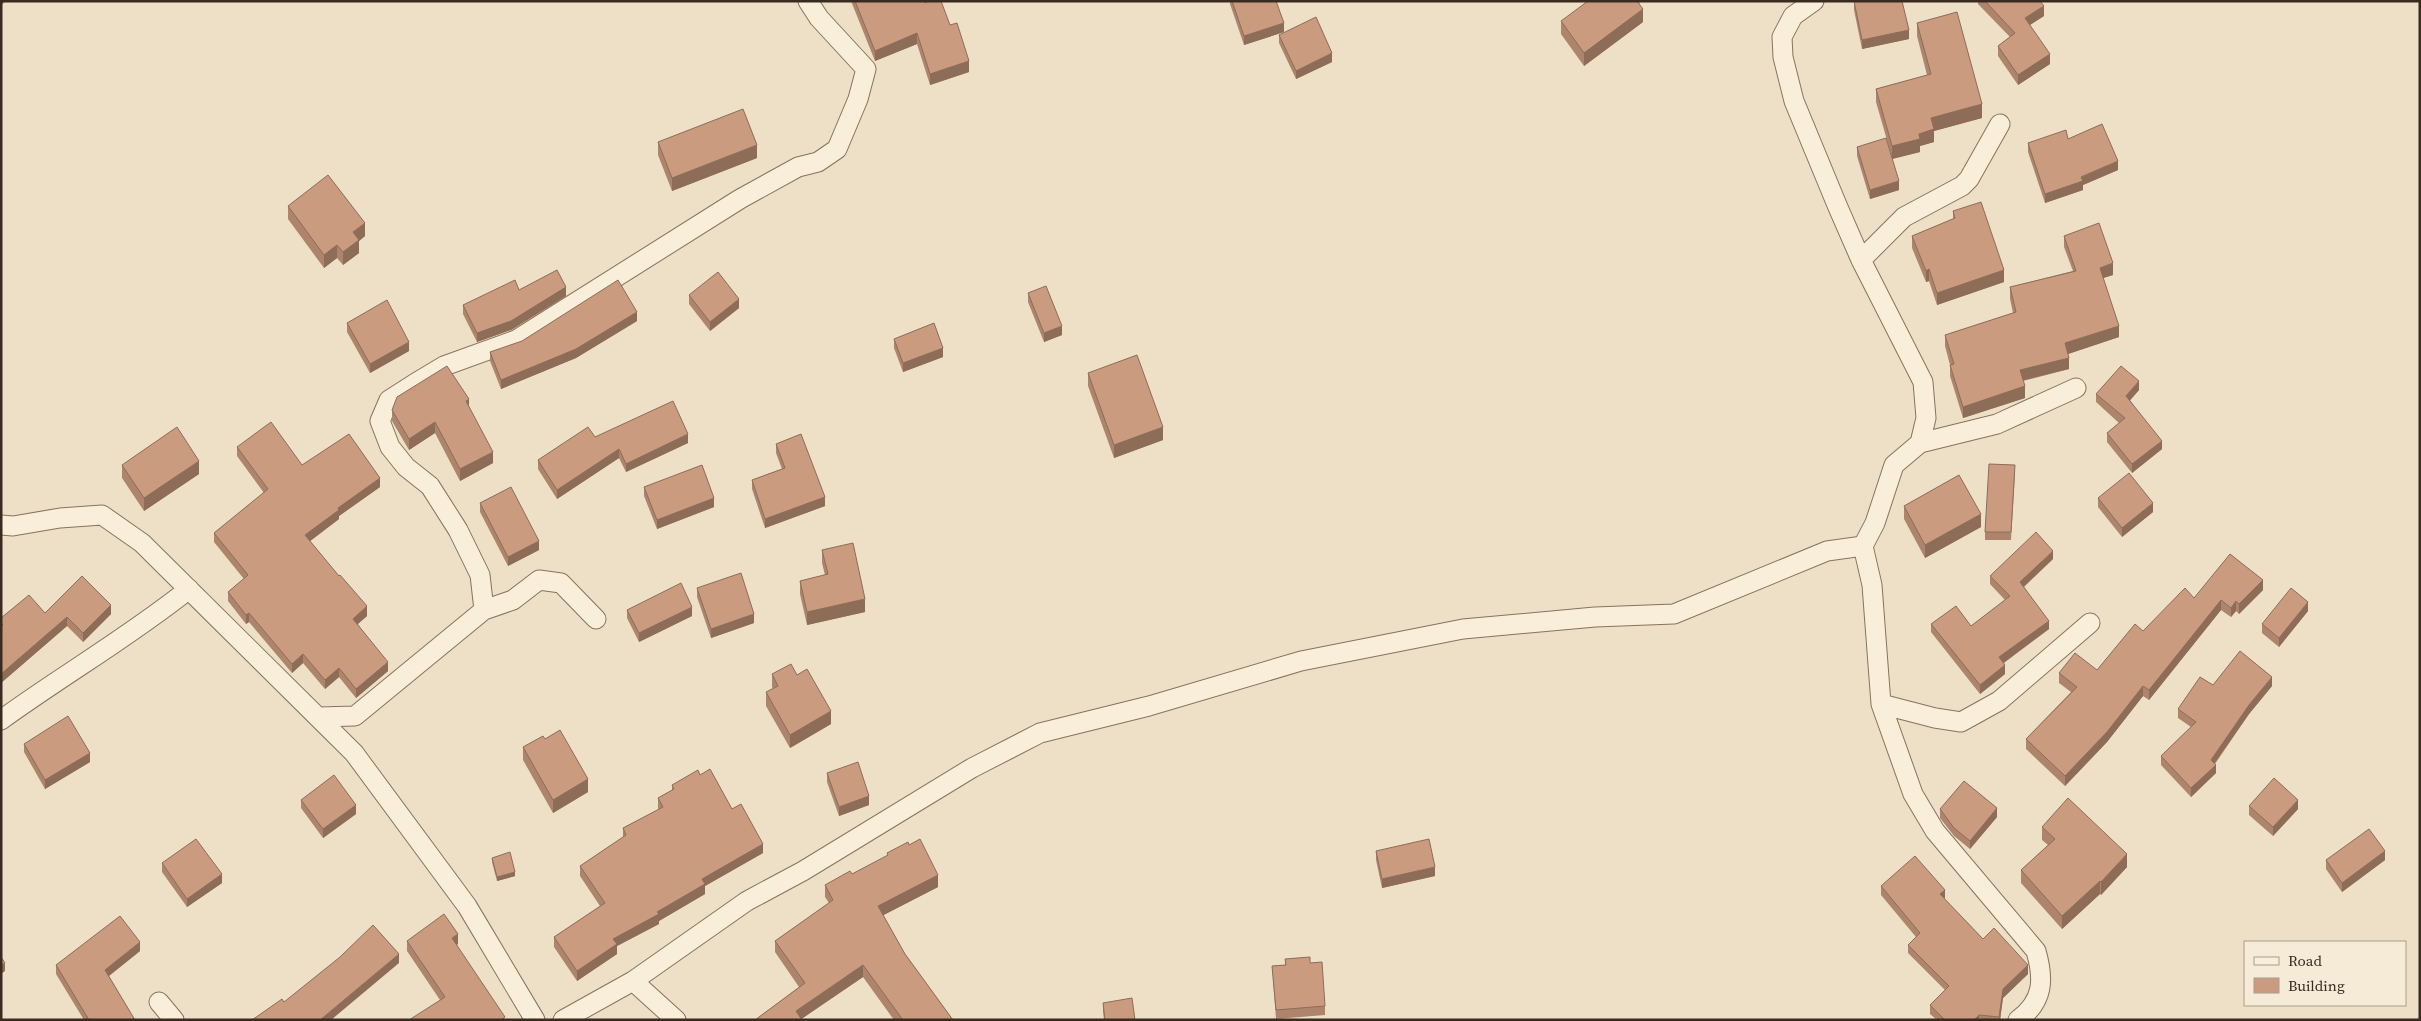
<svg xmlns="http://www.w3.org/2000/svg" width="2421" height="1021" viewBox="0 0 2421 1021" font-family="'Source Serif 4',serif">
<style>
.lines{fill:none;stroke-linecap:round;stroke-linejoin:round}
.minor-casing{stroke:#88725d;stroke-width:21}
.minor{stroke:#f8eeda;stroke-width:19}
.wall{fill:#ae856c}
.shaded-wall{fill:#8d6c58}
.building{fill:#ca9b7e;stroke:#8d6c58}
</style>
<rect width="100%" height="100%" fill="#ede0c7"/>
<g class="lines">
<g class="minor-casing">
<path id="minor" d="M 1814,1 L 1793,16 L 1782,37 L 1783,57 L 1794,101 L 1837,205 L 1861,260 L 1923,382 L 1926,418 L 1920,443
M 1861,260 L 1904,217 L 1962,186 L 1969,179 L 2000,124
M 1,525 L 13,526 L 60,518 L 102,515 L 142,543 L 354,753 L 467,906 L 535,1020
M 484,610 L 480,575 L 458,530 L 430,486 L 406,467 L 390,447 L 380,421 L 389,400 L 414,384 L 444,366 L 516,340 L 740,199 L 798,167 L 818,162 L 837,149 L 858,99 L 866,69 L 819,18 L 808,1
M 1881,704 L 1935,718 L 1961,722 L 1999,701 L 2090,623
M 319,717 L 355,716 L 484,610 L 513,600 L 539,580 L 561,583 L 596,619
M 1,720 C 63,675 129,637 189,589
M 633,981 L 676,1020
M 159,1002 L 174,1020
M 563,1020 L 633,981 L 747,901 L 803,871 L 972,768 L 1040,733 L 1149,706 L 1301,661 L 1463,629 L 1595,617 L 1674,614 L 1827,551 L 1863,546
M 2018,1020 C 2044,1001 2044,979 2036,951 L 1935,831 L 1913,794 L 1881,704 L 1872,585 L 1863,546 L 1875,523 L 1894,465 L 1920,443 L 1997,424 L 2076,388"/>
</g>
<use href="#minor" class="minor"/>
</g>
<path class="wall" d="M 851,1 L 924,1 L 969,72 L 930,85 L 917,44 L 875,61 Z
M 1230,1 L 1276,1 L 1284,32 L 1244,45 L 1230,4 Z
M 1639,1 L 1643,22 L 1584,66 L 1561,34 L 1561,21 Z
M 1854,1 L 1909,39 L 1862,49 L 1854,10 Z
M 1978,1 L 2040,1 L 2044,16 L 2030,25 L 2050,64 L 2018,85 L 1998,56 L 1998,46 L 2010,37 L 1978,4 Z
M 1917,23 L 1982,118 L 1934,131 L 1934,142 L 1920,146 L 1920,152 L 1892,159 L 1899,190 L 1870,199 L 1857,156 L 1857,147 L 1891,154 L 1876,102 L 1876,89 L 1927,75 L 1917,36 Z
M 1279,35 L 1332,62 L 1296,79 L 1279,43 Z
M 2068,139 L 2118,170 L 2083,185 L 2083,190 L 2045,203 L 2028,152 L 2028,143 Z
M 658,142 L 757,158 L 672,191 L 658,155 Z
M 288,206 L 365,236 L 359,241 L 359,253 L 343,265 L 337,258 L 324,268 L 288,219 Z
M 1953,211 L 2004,282 L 1937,305 L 1929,281 L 1926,282 L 1912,248 L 1912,236 L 1953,219 Z
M 2064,236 L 2113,275 L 2103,278 L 2119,337 L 2068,354 L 2069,369 L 2023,381 L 2025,398 L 1963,418 L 1950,376 L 1950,365 L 1945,346 L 1945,335 L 2013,313 L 2010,299 L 2010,287 L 2073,271 L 2064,247 Z
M 519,290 L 566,296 L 511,330 L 477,342 L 463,314 L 463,305 Z
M 1028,293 L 1062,335 L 1044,342 L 1028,302 Z
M 689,295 L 739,308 L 710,331 L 689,304 Z
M 637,321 L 576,358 L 501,389 L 490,361 L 490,352 Z
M 347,323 L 409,351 L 370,373 L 347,332 Z
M 894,339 L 943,357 L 903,372 L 894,348 Z
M 1088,373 L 1163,440 L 1114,458 L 1088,386 Z
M 2139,390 L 2130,400 L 2162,449 L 2132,473 L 2107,442 L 2107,433 L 2119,423 L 2096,402 L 2096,394 Z
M 469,408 L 493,463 L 460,481 L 435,433 L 409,450 L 392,421 L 392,410 Z
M 595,437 L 688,443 L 626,472 L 619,458 L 557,499 L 538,469 L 538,460 Z
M 776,444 L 825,506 L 765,528 L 752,489 L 752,480 L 782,469 L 776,453 Z
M 237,447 L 380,487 L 339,516 L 339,519 L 310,541 L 367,616 L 358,624 L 388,671 L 356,698 L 339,677 L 325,689 L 303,663 L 292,673 L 249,622 L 246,624 L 228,601 L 228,592 L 244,579 L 214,542 L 214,533 L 264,493 L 237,456 Z
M 122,465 L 199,474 L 144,511 L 122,478 Z
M 2015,473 L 2011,540 L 1985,540 L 1985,532 Z
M 644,487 L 714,507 L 657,529 L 644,496 Z
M 2098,498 L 2153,512 L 2122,537 L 2098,507 Z
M 480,503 L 539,550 L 508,566 L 480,512 Z
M 1904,506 L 1981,527 L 1925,558 L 1904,519 Z
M 822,550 L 865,612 L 807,625 L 800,594 L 800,581 L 825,575 L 822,563 Z
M 2053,559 L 2024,587 L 2049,629 L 2004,663 L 2005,674 L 1980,694 L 1931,632 L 1931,624 L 1971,626 L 2005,600 L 1990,584 L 1990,576 Z
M 697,588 L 754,623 L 711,638 L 697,597 Z
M 2263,590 L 2239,614 L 2236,611 L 2231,617 L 2221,610 L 2149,700 L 2143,696 L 2107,742 L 2065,786 L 2026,749 L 2026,739 L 2071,692 L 2059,683 L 2059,673 L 2097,670 L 2143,631 L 2194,598 Z
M 627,610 L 692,616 L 639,642 L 627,618 Z
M 2308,611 L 2279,647 L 2262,633 L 2262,624 Z
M 45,613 L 111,614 L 83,642 L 67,626 L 1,683 L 1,618 Z
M 772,674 L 831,724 L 790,748 L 766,706 L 766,692 L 773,689 L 772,687 Z
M 2213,685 L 2272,686 L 2249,714 L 2215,764 L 2216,773 L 2191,797 L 2161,765 L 2161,756 L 2191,727 L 2178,718 L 2178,709 Z
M 545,739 L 588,792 L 553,813 L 523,760 L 523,747 Z
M 24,744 L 90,762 L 45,789 L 24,752 Z
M 827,773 L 869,805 L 839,816 L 827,782 Z
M 700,775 L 732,809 L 763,853 L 705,886 L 705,894 L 659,921 L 659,924 L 617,946 L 617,954 L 577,981 L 554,947 L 554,937 L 600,906 L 580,876 L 580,866 L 623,837 L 623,828 L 658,810 L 658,798 L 672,790 L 672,785 Z
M 301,800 L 356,814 L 323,838 L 301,808 Z
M 2249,806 L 2298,809 L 2273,836 L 2249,815 Z
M 1940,809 L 1997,817 L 1970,849 L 1954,836 L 1940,818 Z
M 2042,827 L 2127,867 L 2101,895 L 2100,894 L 2062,929 L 2021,883 L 2021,870 L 2048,845 L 2042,840 Z
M 1376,851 L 1435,876 L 1382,888 L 1376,860 Z
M 887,853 L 938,887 L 883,915 L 905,954 L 953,1020 L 894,1020 L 863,977 L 801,1019 L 755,1020 L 799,987 L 775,952 L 775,941 L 829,903 L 825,897 L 825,885 L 852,874 L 887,856 Z
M 492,858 L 515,876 L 497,881 L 492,862 Z
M 2326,860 L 2385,860 L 2342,892 L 2326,869 Z
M 162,863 L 222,883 L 187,907 L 162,872 Z
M 1881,886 L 1944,899 L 1983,939 L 2028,974 L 2003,998 L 2000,1020 L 1937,1020 L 1930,1014 L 1930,1005 L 1945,990 L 1908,953 L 1908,945 L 1916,937 L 1881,895 Z
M 407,941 L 458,944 L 456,945 L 505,1020 L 440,1000 L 407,951 Z
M 140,951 L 109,976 L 135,1020 L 84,1020 L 56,974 L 56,965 Z
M 1285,959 L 1310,963 L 1325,1006 L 1325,1015 L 1276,1019 L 1272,966 L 1285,965 Z
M 1103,1003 L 1135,1020 L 1104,1020 L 1103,1011 Z"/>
<path class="shaded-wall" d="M 1,1 L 5,1 L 1,6 Z
M 2044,6 L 2044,16 L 2025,28 L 2025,18 Z
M 1643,9 L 1643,22 L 1584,66 L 1584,53 Z
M 1284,23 L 1284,32 L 1244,45 L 1244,36 Z
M 1909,30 L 1909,39 L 1862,49 L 1862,40 Z
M 917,33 L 917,44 L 875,61 L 875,51 Z
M 1332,53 L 1332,62 L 1296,79 L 1296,71 Z
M 2050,54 L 2050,64 L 2018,85 L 2018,75 Z
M 969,61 L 969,72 L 930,85 L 930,74 Z
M 1982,104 L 1982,118 L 1934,131 L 1934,142 L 1920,146 L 1920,152 L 1892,159 L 1892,146 L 1931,118 Z
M 757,145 L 757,158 L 672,191 L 672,178 Z
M 2118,161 L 2118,170 L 2083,185 L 2083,190 L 2045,203 L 2045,194 Z
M 1899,181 L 1899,190 L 1870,199 L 1870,190 Z
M 365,223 L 365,236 L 359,241 L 359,253 L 343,265 L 343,252 L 353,232 Z
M 337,245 L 337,258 L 324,268 L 324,255 Z
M 2113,263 L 2113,275 L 2100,279 L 2100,268 Z
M 1929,269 L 1929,281 L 1926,282 L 1926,271 Z
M 2004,270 L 2004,282 L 1937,305 L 1937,293 Z
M 566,287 L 566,296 L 511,330 L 477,342 L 477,333 Z
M 739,299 L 739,308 L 710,331 L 710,322 Z
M 637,312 L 637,321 L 576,358 L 501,389 L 501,380 Z
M 1062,326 L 1062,335 L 1044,342 L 1044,333 Z
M 2119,326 L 2119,337 L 2065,355 L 2065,343 Z
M 409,342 L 409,351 L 370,373 L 370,364 Z
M 943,348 L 943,357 L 903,372 L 903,363 Z
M 2069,358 L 2069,369 L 2020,381 L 2020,370 Z
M 2139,381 L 2139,390 L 2126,405 L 2126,396 Z
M 2025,386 L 2025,398 L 1963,418 L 1963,407 Z
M 469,399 L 469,411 L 466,401 Z
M 435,422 L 435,433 L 409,450 L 409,439 Z
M 1163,427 L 1163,440 L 1114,458 L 1114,445 Z
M 688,434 L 688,443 L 626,472 L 626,464 Z
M 2162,441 L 2162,449 L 2132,473 L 2132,464 Z
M 619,449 L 619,458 L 557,499 L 557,490 Z
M 493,452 L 493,463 L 460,481 L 460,469 Z
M 199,461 L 199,474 L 144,511 L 144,498 Z
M 380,478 L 380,487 L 339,516 L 339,519 L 305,545 L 305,535 L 338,508 Z
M 825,497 L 825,506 L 765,528 L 765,519 Z
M 714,498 L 714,507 L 657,529 L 657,520 Z
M 2153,503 L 2153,512 L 2122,537 L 2122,528 Z
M 1981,514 L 1981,527 L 1925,558 L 1925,545 Z
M 539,541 L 539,550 L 508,566 L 508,557 Z
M 2053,551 L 2053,559 L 2020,590 L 2020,582 Z
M 2263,580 L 2263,590 L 2239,614 L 2239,604 Z
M 865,599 L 865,612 L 807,625 L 807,612 Z
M 2221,600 L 2221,610 L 2149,700 L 2149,690 Z
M 2236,601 L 2236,611 L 2231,617 L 2231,608 Z
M 2308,602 L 2308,611 L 2279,647 L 2279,638 Z
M 111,605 L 111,614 L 83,642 L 83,633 Z
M 367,606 L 367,616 L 353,628 L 353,619 Z
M 692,607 L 692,616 L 639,642 L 639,633 Z
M 249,613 L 249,622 L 246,624 L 246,615 Z
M 754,614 L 754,623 L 711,638 L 711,629 Z
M 67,617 L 67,626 L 1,683 L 1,674 Z
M 2049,621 L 2049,629 L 1999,666 L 1999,657 Z
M 303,654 L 303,663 L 292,673 L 292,664 Z
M 388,662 L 388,671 L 356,698 L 356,689 Z
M 2005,665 L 2005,674 L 1980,694 L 1980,685 Z
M 339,668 L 339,677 L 325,689 L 325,680 Z
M 2272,677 L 2272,686 L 2249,714 L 2211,768 L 2216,765 L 2216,773 L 2191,797 L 2191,788 L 2249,705 Z
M 2143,686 L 2143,696 L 2107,742 L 2065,786 L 2065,776 Z
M 831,711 L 831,724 L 790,748 L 790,735 Z
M 90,753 L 90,762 L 45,789 L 45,780 Z
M 588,779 L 588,792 L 553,813 L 553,800 Z
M 869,796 L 869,805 L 839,816 L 839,807 Z
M 2298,800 L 2298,809 L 2273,836 L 2273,827 Z
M 356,805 L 356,814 L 323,838 L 323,829 Z
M 1997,808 L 1997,817 L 1970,849 L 1970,841 Z
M 763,844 L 763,853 L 705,886 L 705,894 L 659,921 L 659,924 L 617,946 L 617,954 L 577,981 L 577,971 L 613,939 L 702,879 Z
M 2385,851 L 2385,860 L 2342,892 L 2342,883 Z
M 2127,854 L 2127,867 L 2101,895 L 2101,882 Z
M 1435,867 L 1435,876 L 1382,888 L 1382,879 Z
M 515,872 L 515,876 L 497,881 L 497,877 Z
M 222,874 L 222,883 L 187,907 L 187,899 Z
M 938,875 L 938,887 L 878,918 L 878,906 Z
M 2100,881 L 2100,894 L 2062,929 L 2062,916 Z
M 1945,890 L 1945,899 L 1940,894 Z
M 458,934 L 458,944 L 452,948 L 452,938 Z
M 140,942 L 140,951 L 105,979 L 105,970 Z
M 399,954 L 399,963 L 331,1020 L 320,1020 Z
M 5,963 L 5,971 L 1,974 L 1,965 Z
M 863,965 L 863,977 L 800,1020 L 796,1011 Z
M 2028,965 L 2028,974 L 2003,998 L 2000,1020 L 1999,1020 L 2003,989 Z
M 1979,1015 L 1979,1020 L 1974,1020 Z"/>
<path class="building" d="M 855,1 L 924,1 L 925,3 L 929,1 L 941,1 L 950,25 L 957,23 L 969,61 L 930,74 L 917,33 L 875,51 Z
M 1232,1 L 1276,1 L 1284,23 L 1244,36 Z
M 1588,1 L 1637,1 L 1643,9 L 1584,53 L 1561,21 Z
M 1854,1 L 1902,1 L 1909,30 L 1862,40 Z
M 1985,1 L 2040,1 L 2044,6 L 2025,18 L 2050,54 L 2018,75 L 1998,46 L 2015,33 Z
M 1957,12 L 1982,104 L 1931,118 L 1934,129 L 1919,134 L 1920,139 L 1892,146 L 1876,89 L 1931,74 L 1917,23 Z
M 1316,17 L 1332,53 L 1296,71 L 1279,35 Z
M 743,109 L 757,145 L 672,178 L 658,142 Z
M 2102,124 L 2118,161 L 2081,177 L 2083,181 L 2045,194 L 2028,143 L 2066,130 L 2068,139 Z
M 1886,138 L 1899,181 L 1870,190 L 1857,147 Z
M 328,175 L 365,223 L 353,232 L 359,240 L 343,252 L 337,245 L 324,255 L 288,206 Z
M 1981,202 L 2004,270 L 1937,293 L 1929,269 L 1926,271 L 1912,236 L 1955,218 L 1953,211 Z
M 2099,223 L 2113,263 L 2100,268 L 2119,326 L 2065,343 L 2069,358 L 2020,370 L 2025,386 L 1963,407 L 1950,365 L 1954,364 L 1945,335 L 2016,312 L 2010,287 L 2076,271 L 2064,236 Z
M 557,270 L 566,287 L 511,321 L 477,333 L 463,305 L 515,280 L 519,290 Z
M 718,272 L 739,299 L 710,322 L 689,295 Z
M 618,280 L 637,312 L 576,349 L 501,380 L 490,352 L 522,341 Z
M 1046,286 L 1062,326 L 1044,333 L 1028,293 Z
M 387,300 L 409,342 L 370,364 L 347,323 Z
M 934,323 L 943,348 L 903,363 L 894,339 Z
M 1137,355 L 1163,427 L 1114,445 L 1088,373 Z
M 447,366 L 469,399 L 466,401 L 493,452 L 460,469 L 435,422 L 409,439 L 392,410 L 397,397 Z
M 2121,366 L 2139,381 L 2126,396 L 2162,441 L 2132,464 L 2107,433 L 2125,418 L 2096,394 Z
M 673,401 L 688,434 L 626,464 L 619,449 L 557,490 L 538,460 L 588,427 L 595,437 Z
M 271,422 L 302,465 L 349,434 L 380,478 L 338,508 L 339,510 L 305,535 L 339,576 L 340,575 L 367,606 L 353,619 L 388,662 L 356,689 L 339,668 L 325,680 L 303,654 L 292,664 L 249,613 L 246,615 L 228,592 L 248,575 L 214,533 L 268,489 L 237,447 Z
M 177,427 L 199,461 L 144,498 L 122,465 Z
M 801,434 L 825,497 L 765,519 L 752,480 L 785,468 L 776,444 Z
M 1989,464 L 2015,465 L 2011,532 L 1985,532 Z
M 702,465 L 714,498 L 657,520 L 644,487 Z
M 2129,473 L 2153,503 L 2122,528 L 2098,498 Z
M 1959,475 L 1981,514 L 1925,545 L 1904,506 Z
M 511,487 L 539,541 L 508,557 L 480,503 Z
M 2036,532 L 2053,551 L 2020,582 L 2049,621 L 1999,657 L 2005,665 L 1980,685 L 1931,624 L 1956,606 L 1971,626 L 2010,596 L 1990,576 Z
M 853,543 L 865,599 L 807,612 L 800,581 L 828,574 L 822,550 Z
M 2230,554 L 2263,580 L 2239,604 L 2236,601 L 2231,608 L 2221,600 L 2149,690 L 2143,686 L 2107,732 L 2065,776 L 2026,739 L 2077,687 L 2059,673 L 2075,653 L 2097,670 L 2135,624 L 2143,631 L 2185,588 L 2194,598 Z
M 741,573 L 754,614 L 711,629 L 697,588 Z
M 82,576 L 111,605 L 83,633 L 67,617 L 1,674 L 1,626 L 3,625 L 1,623 L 1,618 L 29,595 L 45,613 Z
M 681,583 L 692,607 L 639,633 L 627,610 Z
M 2291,588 L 2308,602 L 2279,638 L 2262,624 Z
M 2240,651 L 2272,677 L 2249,705 L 2211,760 L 2216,765 L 2191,788 L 2161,756 L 2196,722 L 2178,709 L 2200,677 L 2213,685 Z
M 791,664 L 797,675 L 807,669 L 831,711 L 790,735 L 766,692 L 778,686 L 772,674 Z
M 68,716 L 90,753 L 45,780 L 24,744 Z
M 560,730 L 588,779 L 553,800 L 523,747 L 543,736 L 545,739 Z
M 858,762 L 869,796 L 839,807 L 827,773 Z
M 710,769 L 732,809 L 741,804 L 763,844 L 702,879 L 705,884 L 657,912 L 659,914 L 613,939 L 617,944 L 577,971 L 554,937 L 605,903 L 580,866 L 626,835 L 623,828 L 663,807 L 658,798 L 674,789 L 672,785 L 698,770 L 700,775 Z
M 334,775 L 356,805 L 323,829 L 301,800 Z
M 2274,778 L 2298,800 L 2273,827 L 2249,806 Z
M 1964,781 L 1997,808 L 1970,841 L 1954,828 L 1940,809 Z
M 2068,798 L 2127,854 L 2101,882 L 2100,881 L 2062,916 L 2021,870 L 2055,839 L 2042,827 Z
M 2369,829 L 2385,851 L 2342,883 L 2326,860 Z
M 196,839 L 222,874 L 187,899 L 162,863 Z
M 920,839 L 938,875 L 878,906 L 905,954 L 953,1020 L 903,1020 L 863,965 L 796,1011 L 802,1020 L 755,1020 L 805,983 L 775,941 L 833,900 L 825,885 L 850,871 L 852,874 L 888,855 L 887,853 L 908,842 L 909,845 Z
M 1429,839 L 1435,867 L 1382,879 L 1376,851 Z
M 510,852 L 515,872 L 497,877 L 492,858 Z
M 1915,856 L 1945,890 L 1940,894 L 1983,939 L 1994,928 L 2028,965 L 2003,989 L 1999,1017 L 1979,1015 L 1974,1020 L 1945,1020 L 1930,1005 L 1949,986 L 1908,945 L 1920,933 L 1881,886 Z
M 444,914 L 458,934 L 452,938 L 505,1017 L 501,1020 L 409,1020 L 445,997 L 407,941 Z
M 120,916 L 140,942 L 105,970 L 135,1020 L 89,1020 L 56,965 Z
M 373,925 L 399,954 L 320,1020 L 252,1020 L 282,999 L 284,1002 L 340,957 Z
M 1,957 L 5,963 L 1,965 Z
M 1310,957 L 1310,963 L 1322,962 L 1325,1006 L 1276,1010 L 1272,966 L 1286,965 L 1285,959 Z
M 1132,998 L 1135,1020 L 1105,1020 L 1103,1003 Z"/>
<rect width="2421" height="1021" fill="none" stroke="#392b20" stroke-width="5"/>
<rect x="2244" y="941" width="162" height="65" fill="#f5ebd6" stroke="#aa9e8d"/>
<rect x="2254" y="957" width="25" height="8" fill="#f8eeda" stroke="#aa9e8d"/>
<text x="2288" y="966" font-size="15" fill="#392b20">Road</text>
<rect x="2254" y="978" width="25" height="15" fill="#ca9b7e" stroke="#aa9e8d"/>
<text x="2288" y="991" font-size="15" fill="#392b20">Building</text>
</svg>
